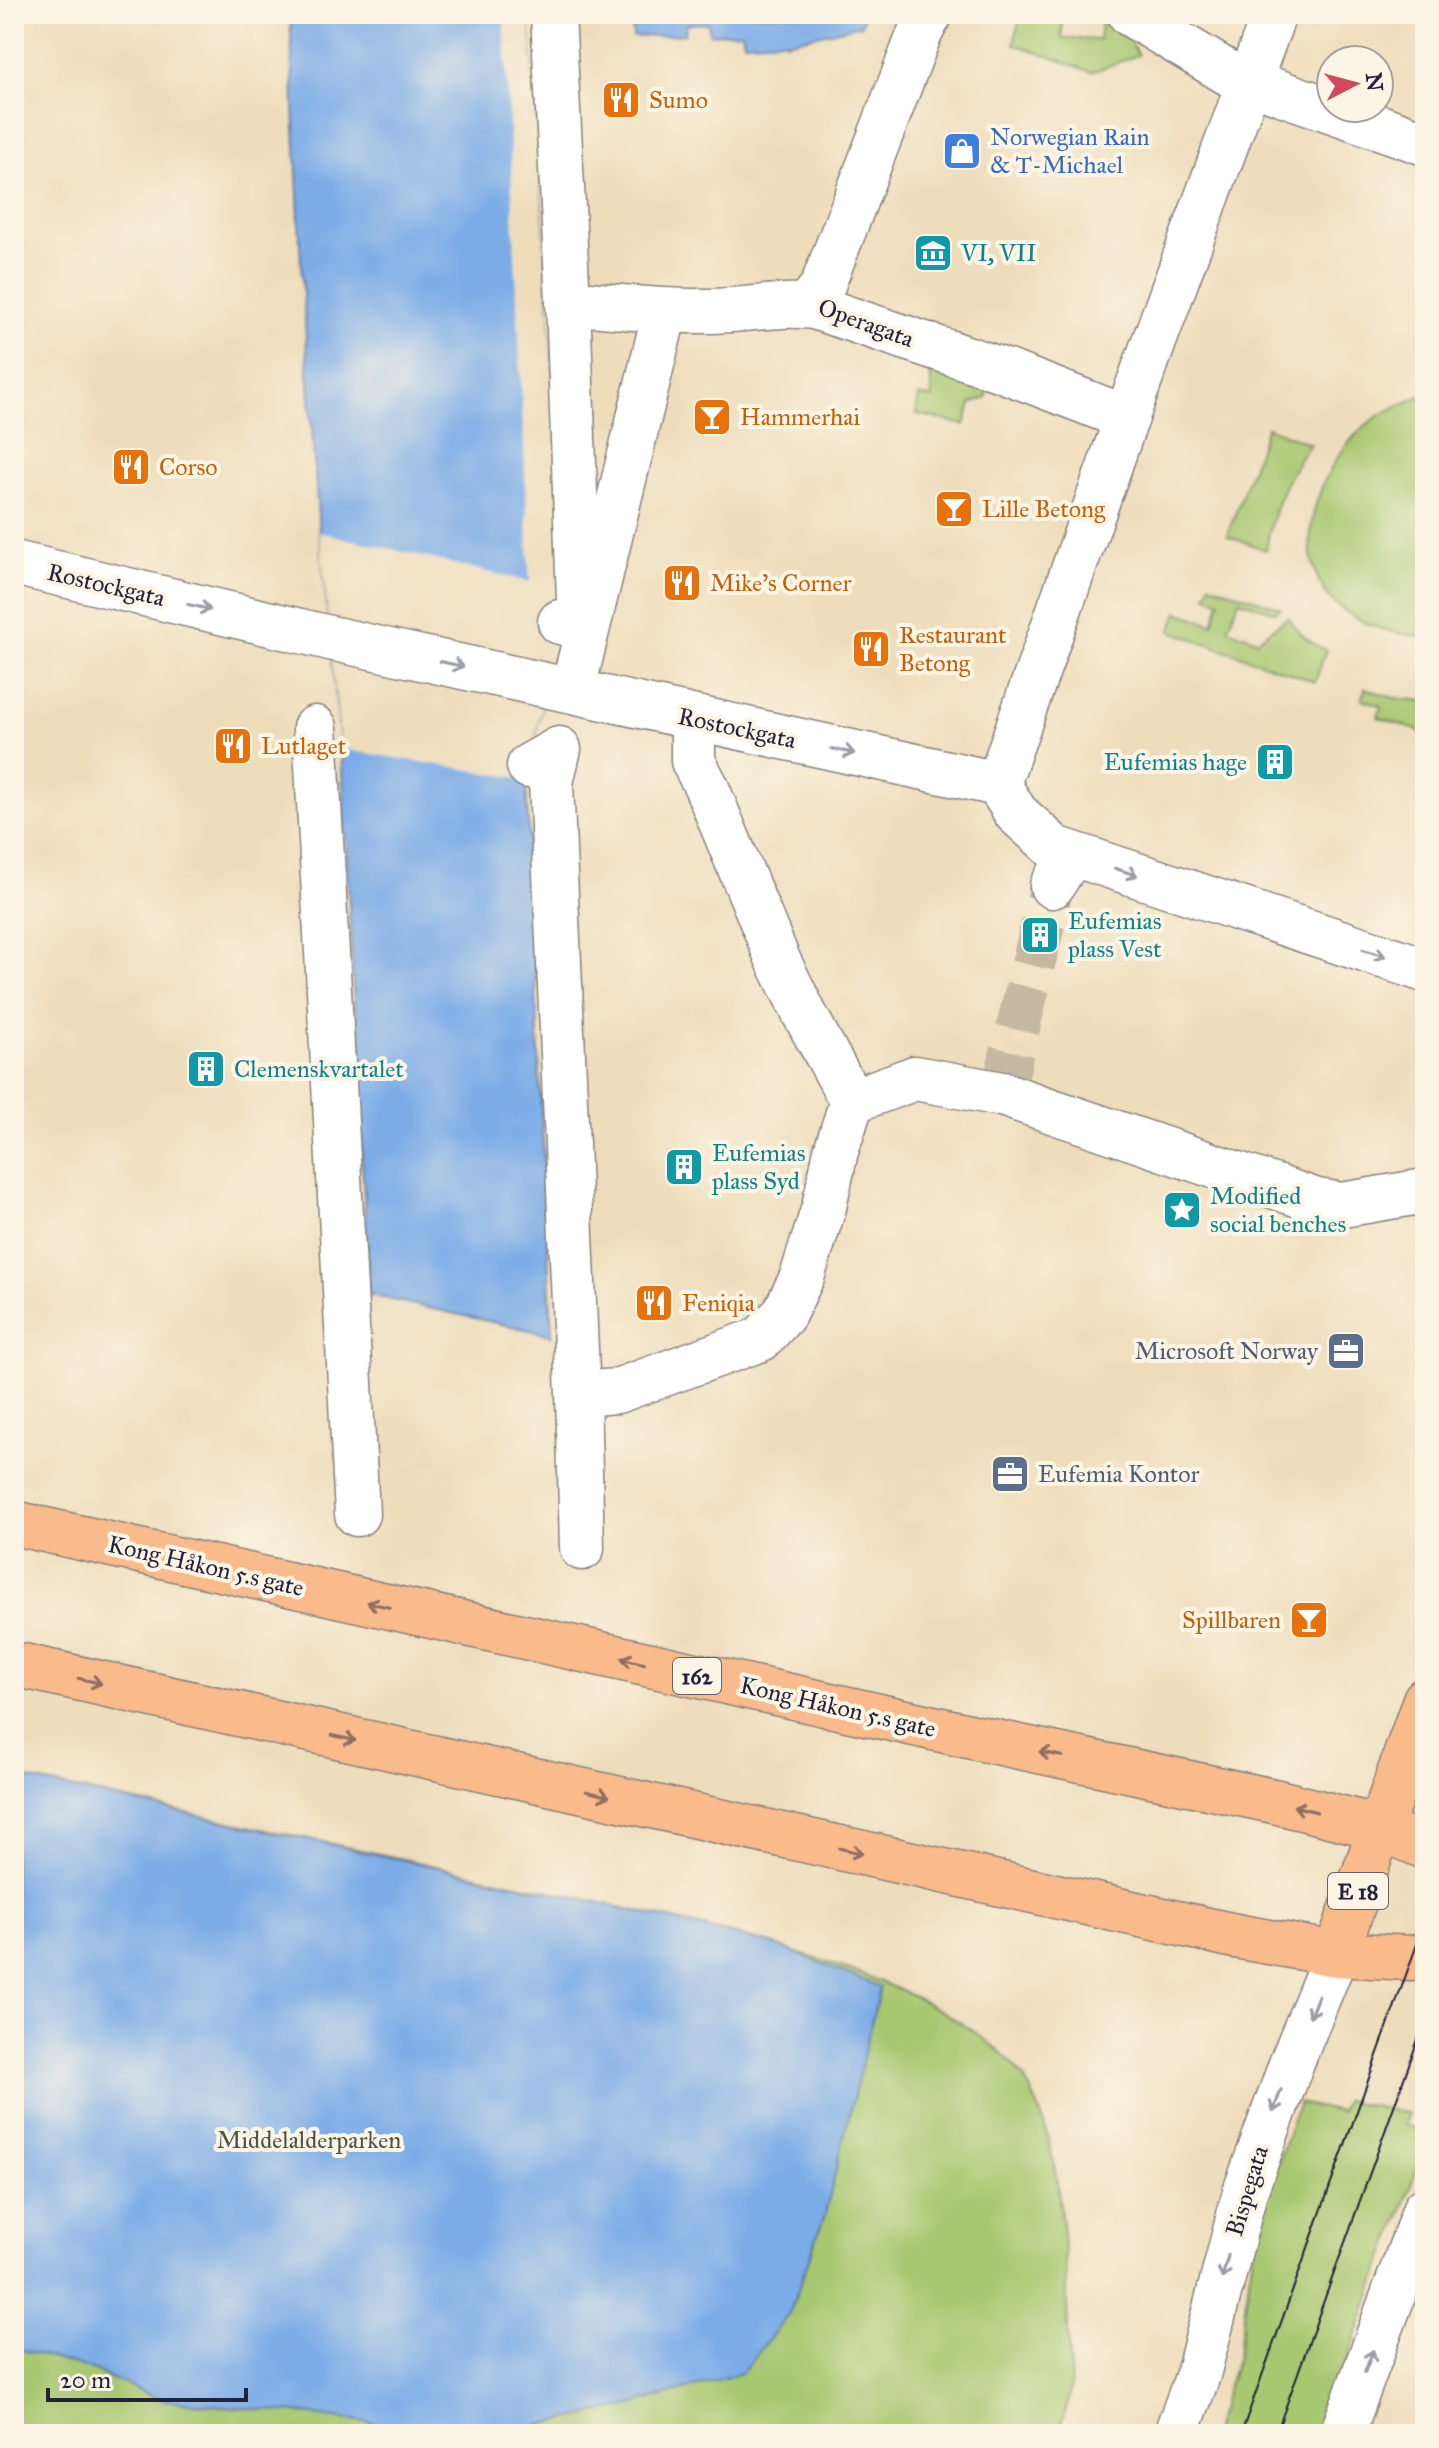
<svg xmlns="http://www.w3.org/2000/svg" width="1439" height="2448" viewBox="0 0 1439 2448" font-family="'IM FELL Great Primer',serif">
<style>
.green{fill:#a7c76f;stroke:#647455;stroke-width:2}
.water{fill:#7cace7;stroke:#4f6791;stroke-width:2}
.pier{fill:#edb}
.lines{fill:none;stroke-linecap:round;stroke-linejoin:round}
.pedestrian-tunnel{stroke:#c5b8a1;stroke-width:44;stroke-dasharray:44 22;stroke-linecap:butt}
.pedestrian-casing{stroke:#88807b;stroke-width:47}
.minor-casing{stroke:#88807b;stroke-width:47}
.tertiary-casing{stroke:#88807b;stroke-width:47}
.trunk-casing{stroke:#88807b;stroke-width:47}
.pedestrian{stroke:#fff;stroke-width:44}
.minor{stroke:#fff;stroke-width:44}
.tertiary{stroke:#fff;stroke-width:44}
.trunk{stroke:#fabb8c;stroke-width:44}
.tram{stroke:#22223b;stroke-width:2}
.oneway{stroke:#9c9ca7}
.oneway2{stroke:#8e6e64}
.labels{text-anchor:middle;stroke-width:8;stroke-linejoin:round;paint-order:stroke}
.shield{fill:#fcf5e5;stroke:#63616e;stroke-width:2}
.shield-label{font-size:22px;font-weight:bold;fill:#22223b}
.food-label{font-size:24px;fill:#c56008;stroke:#fcf5e5;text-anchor:start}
.shop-label{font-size:24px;fill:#366cbe;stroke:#fcf5e5;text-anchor:start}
.culture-label{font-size:24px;fill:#0d838f;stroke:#fcf5e5;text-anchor:start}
.street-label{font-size:24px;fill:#22223b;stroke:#fcf5e5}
.service-label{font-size:24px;fill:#4e5e75;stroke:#fcf5e5;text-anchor:end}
.park-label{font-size:24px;fill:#4a544b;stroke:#fcf5e5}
</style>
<rect width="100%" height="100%" fill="#fcf5e5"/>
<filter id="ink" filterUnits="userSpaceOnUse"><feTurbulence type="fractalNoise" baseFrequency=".0125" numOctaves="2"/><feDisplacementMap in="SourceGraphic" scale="16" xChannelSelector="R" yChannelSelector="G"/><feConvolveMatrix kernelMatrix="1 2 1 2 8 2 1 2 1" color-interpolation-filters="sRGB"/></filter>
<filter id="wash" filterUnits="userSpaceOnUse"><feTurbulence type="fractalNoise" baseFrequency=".006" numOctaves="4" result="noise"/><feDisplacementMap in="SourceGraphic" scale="32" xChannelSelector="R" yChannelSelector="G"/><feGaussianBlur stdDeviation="1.8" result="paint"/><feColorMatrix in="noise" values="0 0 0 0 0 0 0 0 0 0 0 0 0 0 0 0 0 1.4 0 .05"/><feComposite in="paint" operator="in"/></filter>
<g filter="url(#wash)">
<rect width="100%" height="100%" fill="#edb"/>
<path class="green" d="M 1020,16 L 1062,19 L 1062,38 L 1099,40 L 1101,24 L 1120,23 L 1138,55 L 1092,72 L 1014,44 Z
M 929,358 L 993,379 L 986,398 L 971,404 L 965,425 L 916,414 L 919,396 L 932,398 Z
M 1425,394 L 1425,637 C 1398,634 1372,629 1349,614 C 1280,570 1315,469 1365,426 C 1382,412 1405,403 1425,394 Z
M 1267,427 L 1310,444 C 1285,479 1272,508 1266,550 L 1227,536 Z
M 1210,584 L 1281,608 L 1275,612 L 1239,600 L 1228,629 L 1257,640 L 1288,617 C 1298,633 1308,642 1326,650 L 1315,682 L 1171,631 L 1178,612 L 1213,624 L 1220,601 L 1207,596 Z
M 1365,688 L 1394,698 L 1425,701 L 1425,733 L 1378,717 L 1381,706 L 1362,699 Z
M 14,1776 C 159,1807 305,1838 450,1869 C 525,1886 600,1902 674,1920 C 781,1946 928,1982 1009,2060 C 1063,2111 1066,2263 1068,2335 C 1068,2356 1073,2380 1069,2400 C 1066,2411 1061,2423 1057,2434 L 14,2434 Z
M 1345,2100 L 1408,2114 L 1404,2125 L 1425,2131 L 1425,2147 L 1320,2434 L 1212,2434 L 1238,2355 L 1254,2245 L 1264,2201 L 1299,2103 L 1340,2112 Z"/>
<path class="water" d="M 290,14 L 529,14 L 567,591 L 526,779 L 552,1335 L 369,1295 L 341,749 L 319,532 L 301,265 Z
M 632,14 L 864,14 L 861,25 L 786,42 L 785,40 L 744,42 L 742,32 L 710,34 L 708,23 L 686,24 L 685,34 L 633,37 Z
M 14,1776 L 572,1896 L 773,1944 L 880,1987 L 825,2215 L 789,2314 L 742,2373 L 628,2406 L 497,2434 L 457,2434 L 305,2414 L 162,2400 L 87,2368 L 14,2348 Z"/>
<path class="pier" d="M 504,14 L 529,14 L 567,591 L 526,779 L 341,749 L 319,532 L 530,582 Z"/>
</g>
<g filter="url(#ink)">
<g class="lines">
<path class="pedestrian-tunnel" d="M 1002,1094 L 1052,886"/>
<g class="pedestrian-casing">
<path id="pedestrian" d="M 553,14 L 568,302 L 580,627 L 560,622
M 930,14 L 919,35 L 822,287 L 808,305 L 1005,371 L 1127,418
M 1130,14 L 1230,74 L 1250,82
M 568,302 C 615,306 663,312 710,311 C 749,311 790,300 828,310
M 577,672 L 665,311
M 693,719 L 693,761 L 706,786 L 778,960 L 804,1013 L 852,1101
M 315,728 L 357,1514
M 529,766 L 559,749 L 551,782 L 578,1394 L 582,1548
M 1052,886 L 1066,864 L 1075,855
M 578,1394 L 617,1391 L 761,1339 L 784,1314 L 802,1277 L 824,1207 L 836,1151 L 852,1101 L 915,1078 L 1002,1094 L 1317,1201 L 1342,1205 L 1425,1191"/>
</g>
<g class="minor-casing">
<path id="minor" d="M 1250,82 L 1425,143
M 14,563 L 330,638 L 998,784 L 1016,813 L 1055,848 L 1425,970
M 998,784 L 1136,391 L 1274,14"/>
</g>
<g class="tertiary-casing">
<path id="tertiary" d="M 1176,2434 L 1198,2375 L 1245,2192 L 1293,2059 L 1336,1954
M 1342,2434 L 1425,2209"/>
</g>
<g class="trunk-casing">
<path id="trunk" d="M 14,1523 L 982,1739 L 1278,1802 L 1381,1828 L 1425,1847
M 14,1664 L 1235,1936 L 1336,1954 L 1411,1958 L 1425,1955
M 1336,1954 L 1425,1700"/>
</g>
<use href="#pedestrian" class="pedestrian"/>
<use href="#minor" class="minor"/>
<use href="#tertiary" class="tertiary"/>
<use href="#trunk" class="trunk"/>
<path class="tram" d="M 1241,2434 L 1425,1922
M 1276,2434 L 1425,2020"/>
</g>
<defs><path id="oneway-shaft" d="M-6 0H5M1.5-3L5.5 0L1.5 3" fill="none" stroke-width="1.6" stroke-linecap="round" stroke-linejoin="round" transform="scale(2)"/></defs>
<g class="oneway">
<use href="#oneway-shaft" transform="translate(199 607) rotate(13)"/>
<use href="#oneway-shaft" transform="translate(452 664) rotate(12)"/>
<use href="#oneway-shaft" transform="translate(843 751) rotate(12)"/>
<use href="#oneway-shaft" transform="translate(1126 872) rotate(18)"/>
<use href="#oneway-shaft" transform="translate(1374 953) rotate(18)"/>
<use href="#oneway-shaft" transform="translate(1314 2006) rotate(112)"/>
<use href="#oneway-shaft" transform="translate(1277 2101) rotate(110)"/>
<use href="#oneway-shaft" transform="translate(1225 2267) rotate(105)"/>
<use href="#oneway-shaft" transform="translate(1369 2361) rotate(-69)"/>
</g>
<g class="oneway2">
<use href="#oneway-shaft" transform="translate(379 1605) rotate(-167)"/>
<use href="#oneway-shaft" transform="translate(633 1661) rotate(-167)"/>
<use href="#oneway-shaft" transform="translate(90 1681) rotate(13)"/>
<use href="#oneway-shaft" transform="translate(344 1738) rotate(13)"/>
<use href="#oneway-shaft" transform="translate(1051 1754) rotate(-168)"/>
<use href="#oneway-shaft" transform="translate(598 1794) rotate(13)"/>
<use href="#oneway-shaft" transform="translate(1305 1809) rotate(-166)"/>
<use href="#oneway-shaft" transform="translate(851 1851) rotate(13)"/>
</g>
</g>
<defs>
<g id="restaurant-square" transform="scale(2)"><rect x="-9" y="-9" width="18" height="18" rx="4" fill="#e8710a" stroke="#fcf5e5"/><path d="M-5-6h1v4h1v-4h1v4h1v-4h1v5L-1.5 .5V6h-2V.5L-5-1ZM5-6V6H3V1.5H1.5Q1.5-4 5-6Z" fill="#fff"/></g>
<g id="shop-square" transform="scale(2)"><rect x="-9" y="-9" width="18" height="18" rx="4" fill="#3f7fe0" stroke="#fcf5e5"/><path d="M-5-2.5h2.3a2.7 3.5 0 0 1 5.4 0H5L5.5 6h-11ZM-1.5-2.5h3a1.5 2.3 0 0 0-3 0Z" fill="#fff"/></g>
<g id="museum-square" transform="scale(2)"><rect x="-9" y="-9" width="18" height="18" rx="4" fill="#0f9aa8" stroke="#fcf5e5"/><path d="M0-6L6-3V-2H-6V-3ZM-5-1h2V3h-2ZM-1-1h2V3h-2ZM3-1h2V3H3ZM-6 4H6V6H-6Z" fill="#fff"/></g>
<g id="bar-square" transform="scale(2)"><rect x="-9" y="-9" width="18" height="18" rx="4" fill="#e8710a" stroke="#fcf5e5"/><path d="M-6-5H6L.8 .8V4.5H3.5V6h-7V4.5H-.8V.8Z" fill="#fff"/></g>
<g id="building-square" transform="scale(2)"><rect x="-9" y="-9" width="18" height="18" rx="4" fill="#0f9aa8" stroke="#fcf5e5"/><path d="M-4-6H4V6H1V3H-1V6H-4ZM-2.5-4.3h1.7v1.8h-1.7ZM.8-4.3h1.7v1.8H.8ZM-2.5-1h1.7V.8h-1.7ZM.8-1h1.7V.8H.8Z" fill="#fff"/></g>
<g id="sight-square" transform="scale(2)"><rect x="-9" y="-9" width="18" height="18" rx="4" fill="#0f9aa8" stroke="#fcf5e5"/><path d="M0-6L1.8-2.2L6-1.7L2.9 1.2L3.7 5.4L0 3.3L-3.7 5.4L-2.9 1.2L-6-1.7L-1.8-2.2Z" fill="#fff"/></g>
<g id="office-square" transform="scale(2)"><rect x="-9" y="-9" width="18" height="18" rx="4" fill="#5c6f8a" stroke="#fcf5e5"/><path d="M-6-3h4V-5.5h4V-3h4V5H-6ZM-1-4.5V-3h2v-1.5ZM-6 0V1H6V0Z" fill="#fff"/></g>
</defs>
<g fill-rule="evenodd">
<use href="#restaurant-square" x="621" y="100"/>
<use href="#shop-square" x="962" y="151"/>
<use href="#museum-square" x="933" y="253"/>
<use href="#bar-square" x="712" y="417"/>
<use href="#restaurant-square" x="131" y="467"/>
<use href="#bar-square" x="954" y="509"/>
<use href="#restaurant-square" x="682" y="583"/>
<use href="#restaurant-square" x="871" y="649"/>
<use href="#restaurant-square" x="233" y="746"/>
<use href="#building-square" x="1275" y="762"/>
<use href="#building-square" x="1040" y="935"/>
<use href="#building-square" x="206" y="1069"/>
<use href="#building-square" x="684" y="1167"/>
<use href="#sight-square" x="1182" y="1210"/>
<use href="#restaurant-square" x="654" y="1303"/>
<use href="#office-square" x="1346" y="1351"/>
<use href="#office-square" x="1010" y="1474"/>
<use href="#bar-square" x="1309" y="1620"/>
</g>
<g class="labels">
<g class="shield">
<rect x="673" y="1658" width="48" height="36" rx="6"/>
<rect x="1328" y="1873" width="60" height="36" rx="6"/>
</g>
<g class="shield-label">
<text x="697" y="1684">162</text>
<text x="1358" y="1899">E 18</text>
</g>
<g class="food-label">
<text x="649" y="108">Sumo</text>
<text x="740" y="425">Hammerhai</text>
<text x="159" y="475">Corso</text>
<text x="982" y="517">Lille Betong</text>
<text x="710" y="591">Mike's Corner</text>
<text x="899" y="643">Restaurant<tspan x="899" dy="28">Betong</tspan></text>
<text x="261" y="754">Lutlaget</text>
<text x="682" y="1311">Feniqia</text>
<text x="1281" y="1628" text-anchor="end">Spillbaren</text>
</g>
<g class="shop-label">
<text x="990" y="145">Norwegian Rain<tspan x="990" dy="28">&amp; T-Michael</tspan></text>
</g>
<g class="culture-label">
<text x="961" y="261">VI, VII</text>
<text x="1247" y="770" text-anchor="end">Eufemias hage</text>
<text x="1068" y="929">Eufemias<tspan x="1068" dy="28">plass Vest</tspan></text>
<text x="234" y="1077">Clemenskvartalet</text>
<text x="712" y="1161">Eufemias<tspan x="712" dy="28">plass Syd</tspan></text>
<text x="1210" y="1204">Modified<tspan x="1210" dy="28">social benches</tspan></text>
</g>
<g class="street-label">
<text transform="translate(866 323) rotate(20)" y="8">Operagata</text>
<text transform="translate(106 585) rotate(13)" y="8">Rostockgata</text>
<text transform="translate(737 728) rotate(12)" y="8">Rostockgata</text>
<text transform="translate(206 1566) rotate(13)" y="8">Kong Håkon 5.s gate</text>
<text transform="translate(838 1707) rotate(13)" y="8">Kong Håkon 5.s gate</text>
<text transform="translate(1247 2191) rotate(-73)" y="8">Bispegata</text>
</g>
<g class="service-label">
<text x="1318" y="1359">Microsoft Norway</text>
<text x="1038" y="1482" text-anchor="start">Eufemia Kontor</text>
</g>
<g class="park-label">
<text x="309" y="2148">Middelalderparken</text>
</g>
</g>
<rect width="1439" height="2448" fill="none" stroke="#fcf5e5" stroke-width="48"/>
<g transform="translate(1355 84) rotate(84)"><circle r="38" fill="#fcf5e5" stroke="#a5a1a1" stroke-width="2"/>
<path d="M0-6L14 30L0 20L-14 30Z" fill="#d1495b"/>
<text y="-12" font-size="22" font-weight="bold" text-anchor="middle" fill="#22223b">N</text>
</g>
<path d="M48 2388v12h198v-12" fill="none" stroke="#22223b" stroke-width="4"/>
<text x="60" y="2388" font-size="24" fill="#22223b" stroke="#fcf5e5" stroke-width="6" paint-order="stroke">20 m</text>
</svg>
